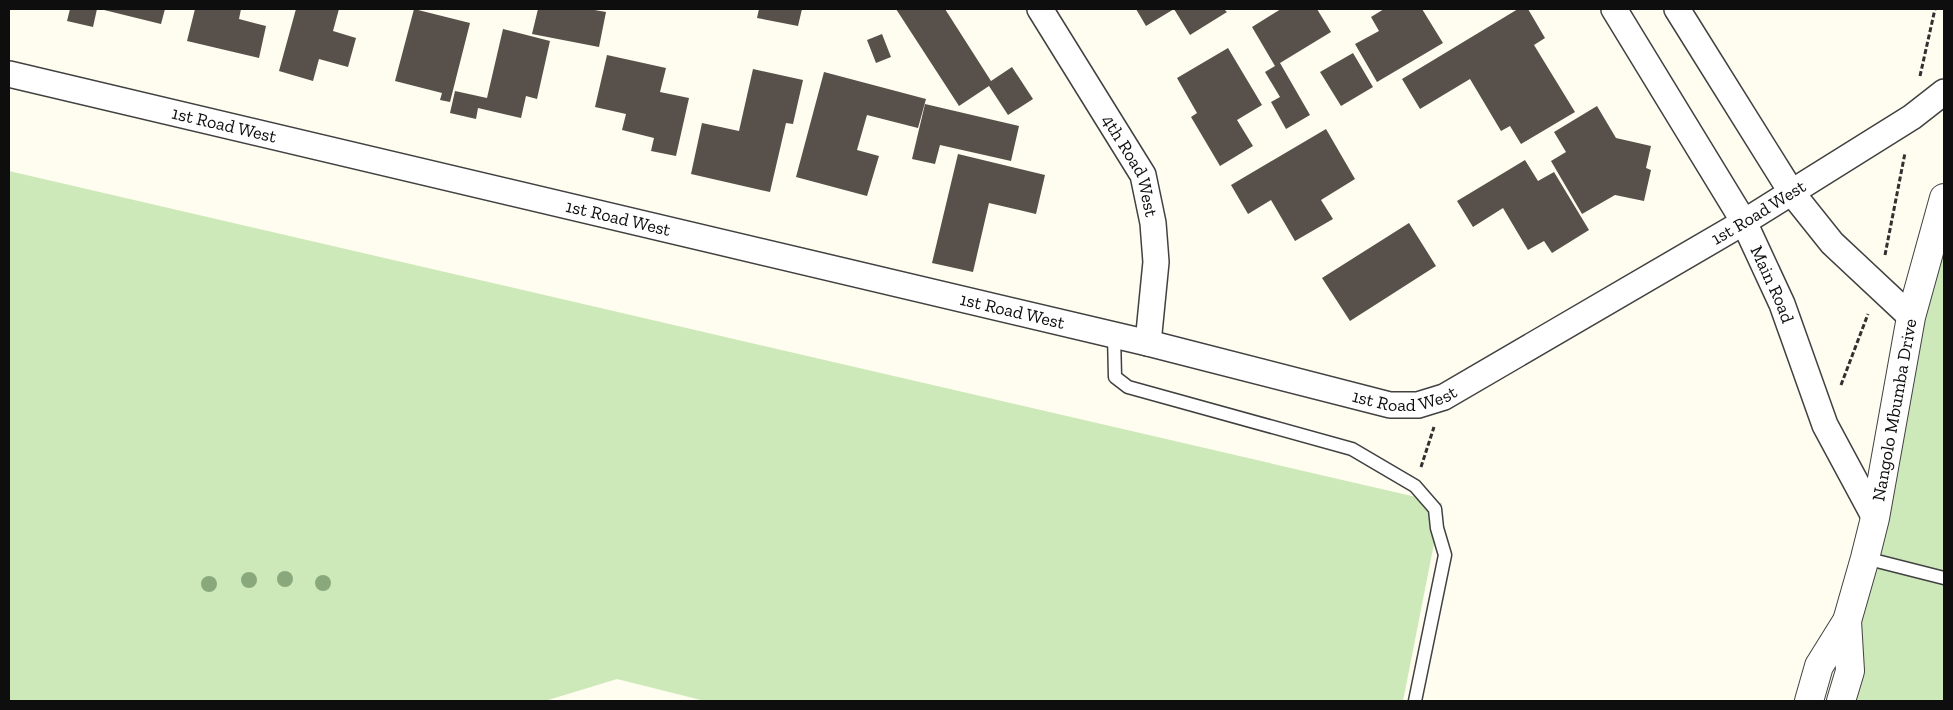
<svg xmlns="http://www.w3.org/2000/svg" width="1953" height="710" viewBox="0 0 1953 710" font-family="'Zilla Slab',serif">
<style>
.grass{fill:#cee9b9}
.building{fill:#57504b}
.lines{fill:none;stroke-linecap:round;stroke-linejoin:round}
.service-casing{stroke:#414141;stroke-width:15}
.minor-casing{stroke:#414141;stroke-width:28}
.tertiary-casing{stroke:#414141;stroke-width:30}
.path{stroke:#303030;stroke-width:3;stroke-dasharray:5 2.5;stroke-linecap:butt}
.service{stroke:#fff;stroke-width:12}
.minor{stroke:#fff;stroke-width:25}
.tertiary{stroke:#fff;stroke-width:28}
.tree{fill:#89a97d}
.labels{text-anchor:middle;stroke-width:5;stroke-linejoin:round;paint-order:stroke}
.street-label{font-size:18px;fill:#0e0e0e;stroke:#fff}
</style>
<rect width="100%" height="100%" fill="#fffdef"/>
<path class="grass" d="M 9,171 L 1442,503 L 1403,701 L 705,701 L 617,679 L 545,701 L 9,701 Z
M 1944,182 L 1944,701 L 1841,701 L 1863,556 Z"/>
<path class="building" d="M 70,9 L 97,9 L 93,27 L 67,21 Z
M 100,9 L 165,9 L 161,24 Z
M 195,9 L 241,9 L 239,19 L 266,26 L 259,58 L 187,41 Z
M 296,9 L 339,9 L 333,31 L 356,38 L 348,67 L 319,59 L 313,81 L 279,71 Z
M 414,9 L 470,23 L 450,102 L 440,100 L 442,93 L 395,81 Z
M 538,9 L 589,9 L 606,12 L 599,47 L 532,34 Z
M 759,9 L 802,9 L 798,26 L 757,18 Z
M 896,9 L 945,9 L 991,81 L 1012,67 L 1033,99 L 1008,115 L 989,86 L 959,106 Z
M 1136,9 L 1224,9 L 1227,12 L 1190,35 L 1174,9 L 1146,26 Z
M 1281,9 L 1317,9 L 1331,32 L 1280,63 L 1310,115 L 1286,129 L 1271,102 L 1280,97 L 1265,72 L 1275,66 L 1252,27 Z
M 1384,9 L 1422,9 L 1443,43 L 1377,82 L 1355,44 L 1379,31 L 1371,17 Z
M 1518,9 L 1528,9 L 1545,38 L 1534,45 L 1575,112 L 1521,144 L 1510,126 L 1501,131 L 1470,79 L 1420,109 L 1402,79 Z
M 503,29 L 550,41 L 537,99 L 526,96 L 521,118 L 478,108 L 476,119 L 450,113 L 455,91 L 487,98 Z
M 882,34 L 891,57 L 876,63 L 867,40 Z
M 1228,48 L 1262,105 L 1237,120 L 1253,146 L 1220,166 L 1191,117 L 1197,113 L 1177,78 Z
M 1353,53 L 1373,87 L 1341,106 L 1320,72 Z
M 607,55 L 666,68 L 660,92 L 689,98 L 676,156 L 651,151 L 654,138 L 622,130 L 626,114 L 595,107 Z
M 753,69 L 803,80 L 793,124 L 786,123 L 770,192 L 691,174 L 702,123 L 739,131 Z
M 824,72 L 926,99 L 918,128 L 867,115 L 857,150 L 879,156 L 867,196 L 796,177 Z
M 925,104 L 1019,126 L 1011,161 L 940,145 L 935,164 L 912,159 Z
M 1597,106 L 1616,138 L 1651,146 L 1646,168 L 1651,170 L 1644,201 L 1615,195 L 1582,214 L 1551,161 L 1566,152 L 1554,132 Z
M 1326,129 L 1355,179 L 1321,200 L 1333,219 L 1295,241 L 1271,200 L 1248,214 L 1231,185 Z
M 958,154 L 1045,175 L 1036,214 L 989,203 L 973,272 L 932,263 Z
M 1525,160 L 1538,181 L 1554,172 L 1589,230 L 1552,253 L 1544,241 L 1528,250 L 1503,208 L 1473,227 L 1457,201 Z
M 1409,223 L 1436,266 L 1350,321 L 1322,278 Z"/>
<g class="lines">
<g class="service-casing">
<path id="service" d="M 1114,335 L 1115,377 L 1128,387 L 1352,449 L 1415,486 L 1435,509 L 1437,528 L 1445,555 L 1415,701
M 1865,558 L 1944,578"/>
</g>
<g class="minor-casing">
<g id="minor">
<path id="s1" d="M 1040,9 L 1143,175 L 1153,223 L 1156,262 L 1148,343"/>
<path id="s2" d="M 1614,9 L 1744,222 L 1782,304 L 1825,425 L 1875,518"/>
<path d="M 1677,9 L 1792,193 L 1832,243 L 1911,317"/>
<path id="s3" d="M 9,74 L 1148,343 L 1390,405 L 1418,405 L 1444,397 L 1744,222 L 1912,117 L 1944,92"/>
</g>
</g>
<g class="tertiary-casing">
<g id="tertiary">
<path id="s4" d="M 1809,701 L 1819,666 L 1847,621 L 1865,558 L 1875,518 L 1911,317 L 1944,198"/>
<path d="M 1841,701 L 1850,671 L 1847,621"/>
</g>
</g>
<path class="path" d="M 1920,76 L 1935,9
M 1885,255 L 1905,153
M 1841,385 L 1868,314
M 1421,467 L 1434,427"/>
<use href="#service" class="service"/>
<use href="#minor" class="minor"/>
<use href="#tertiary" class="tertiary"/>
</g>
<g class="tree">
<circle cx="285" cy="579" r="8"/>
<circle cx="249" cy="580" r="8"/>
<circle cx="323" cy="583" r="8"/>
<circle cx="209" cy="584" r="8"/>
</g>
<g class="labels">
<g class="street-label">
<text dy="6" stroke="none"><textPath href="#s3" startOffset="221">1st Road West</textPath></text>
<text dy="6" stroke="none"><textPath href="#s1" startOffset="182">4th Road West</textPath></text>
<text dy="6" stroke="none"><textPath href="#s3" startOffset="1840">1st Road West</textPath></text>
<text dy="6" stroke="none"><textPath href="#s3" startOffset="626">1st Road West</textPath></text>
<text dy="6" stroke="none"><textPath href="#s2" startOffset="318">Main Road</textPath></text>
<text dy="6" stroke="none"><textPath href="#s3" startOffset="1031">1st Road West</textPath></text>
<text dy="6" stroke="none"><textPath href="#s3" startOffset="1435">1st Road West</textPath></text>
<text dy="6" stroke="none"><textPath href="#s4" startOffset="306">Nangolo Mbumba Drive</textPath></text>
</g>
</g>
<rect width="1953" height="710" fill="none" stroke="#0e0e0e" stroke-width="20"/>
</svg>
